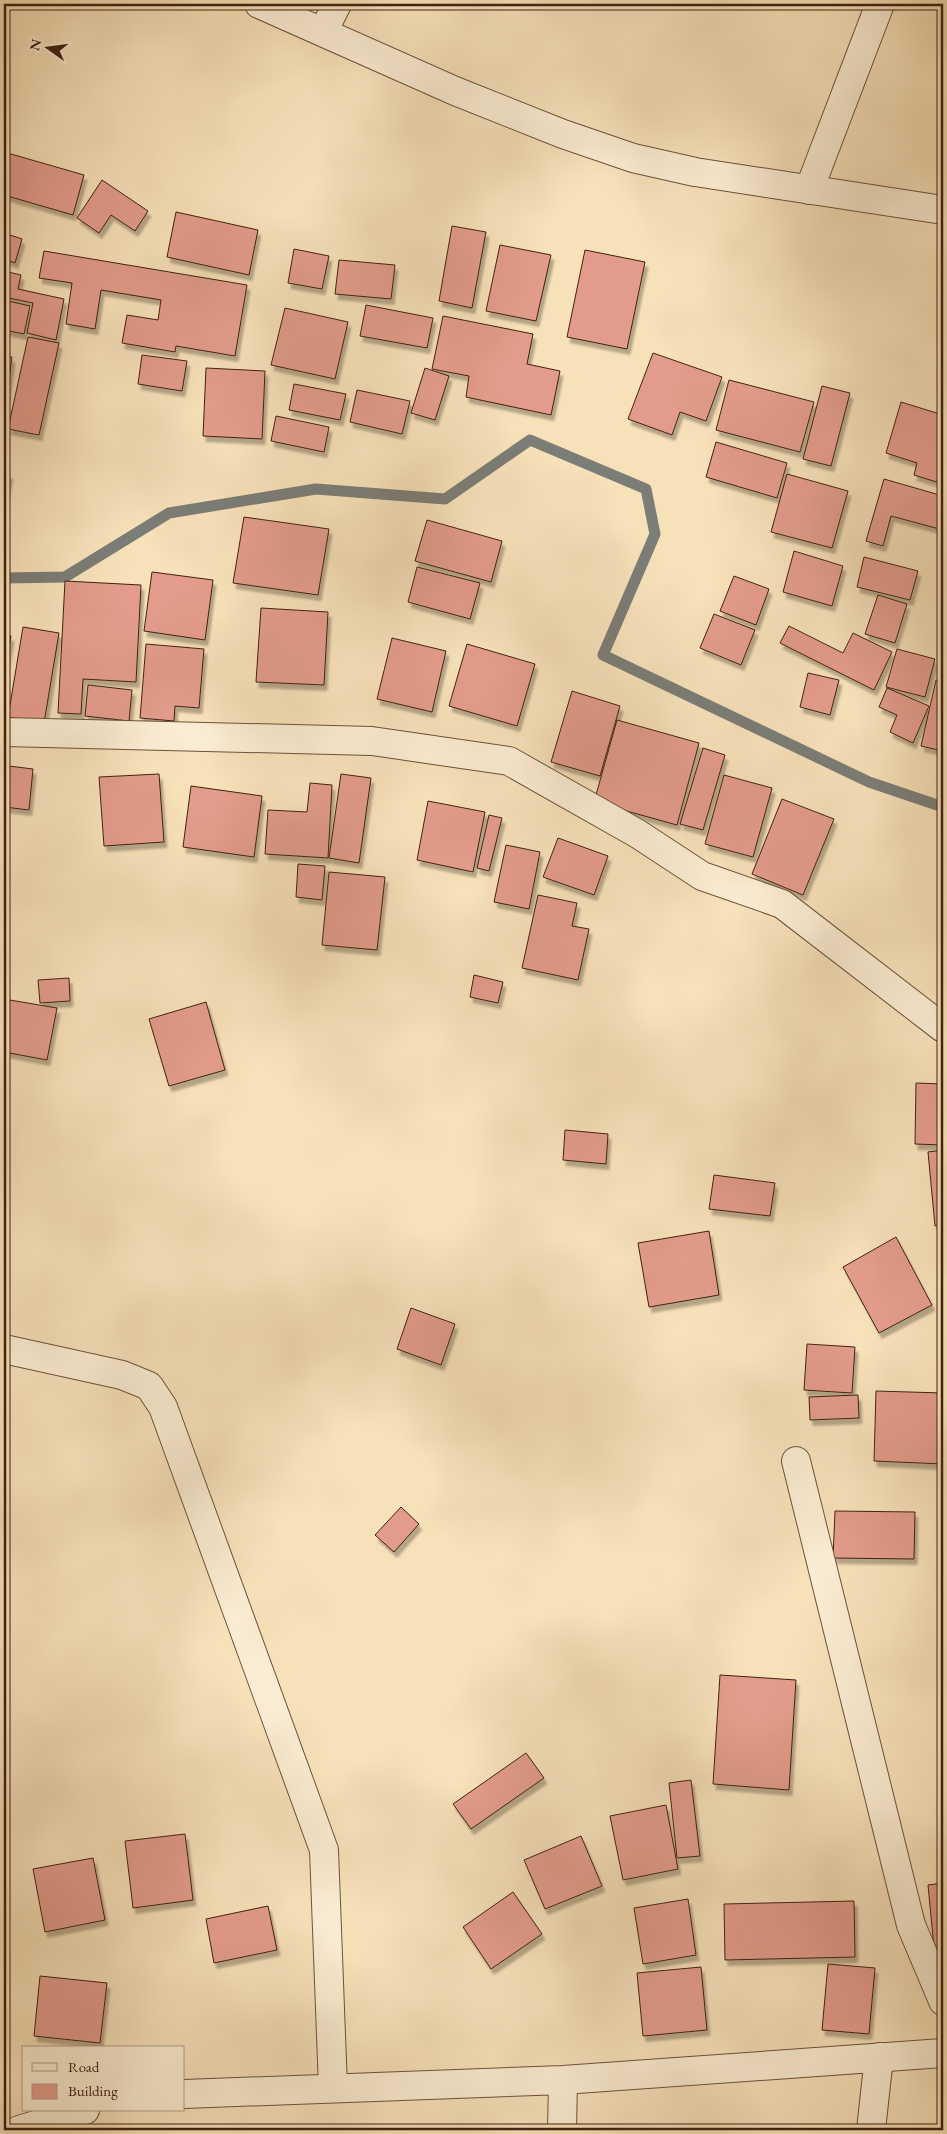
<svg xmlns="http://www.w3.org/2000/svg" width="947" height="2134" viewBox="0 0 947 2134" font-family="'EB Garamond',serif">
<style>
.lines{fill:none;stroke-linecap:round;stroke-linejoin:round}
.stream{stroke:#7b7d77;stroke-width:11}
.building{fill:#e39c8b;stroke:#402111;filter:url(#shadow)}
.minor-casing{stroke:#6e513b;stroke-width:30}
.minor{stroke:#faecd2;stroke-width:28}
</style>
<defs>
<filter id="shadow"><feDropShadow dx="3" dy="5.5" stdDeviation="1" flood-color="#0004"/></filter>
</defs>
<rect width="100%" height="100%" fill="#f7e1b9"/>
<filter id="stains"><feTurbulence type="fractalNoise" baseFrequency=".004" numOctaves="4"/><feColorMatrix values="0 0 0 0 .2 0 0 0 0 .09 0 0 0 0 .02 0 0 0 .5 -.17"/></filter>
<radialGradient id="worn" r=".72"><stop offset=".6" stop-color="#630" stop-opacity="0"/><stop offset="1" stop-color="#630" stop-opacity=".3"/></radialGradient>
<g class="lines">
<path class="stream" d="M 4,578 L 65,577 L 169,513 L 316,489 L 445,499 L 530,440 L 646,489 L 655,534 L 603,655 L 869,782 L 943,807"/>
</g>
<path class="building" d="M 4,152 L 84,175 L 73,215 L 4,195 Z
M 102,180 L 148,211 L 135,231 L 111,215 L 99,233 L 77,218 Z
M 176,212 L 258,230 L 249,275 L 167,257 Z
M 452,226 L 486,232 L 472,308 L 439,301 Z
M 4,233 L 22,239 L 15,263 L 4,259 Z
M 500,245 L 551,255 L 536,321 L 486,311 Z
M 294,249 L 329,256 L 322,289 L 288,283 Z
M 585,250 L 645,262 L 627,349 L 567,337 Z
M 44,251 L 247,285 L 235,356 L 176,346 L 175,352 L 122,343 L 127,315 L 158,320 L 161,300 L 101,290 L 95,329 L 66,324 L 72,283 L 39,278 Z
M 339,260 L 395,265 L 391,299 L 335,294 Z
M 4,271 L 21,275 L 18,289 L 64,299 L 56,340 L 27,333 L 33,303 L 4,297 Z
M 4,300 L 30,306 L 24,334 L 4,330 Z
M 366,305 L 433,318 L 427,348 L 360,336 Z
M 285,308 L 348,322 L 335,379 L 271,365 Z
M 443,316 L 533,334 L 527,364 L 560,371 L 551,415 L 466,397 L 469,376 L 432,369 Z
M 28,337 L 59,343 L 39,435 L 8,429 Z
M 653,353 L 722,377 L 706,421 L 680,412 L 672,435 L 628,419 Z
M 142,355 L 187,361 L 182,391 L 138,384 Z
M 4,356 L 12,357 L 4,416 Z
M 206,368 L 265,371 L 262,439 L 203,436 Z
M 425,368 L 449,376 L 435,420 L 411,413 Z
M 729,380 L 814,402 L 800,452 L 716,430 Z
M 294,384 L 346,394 L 340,420 L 289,410 Z
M 822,386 L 850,393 L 831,466 L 803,459 Z
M 357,390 L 410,401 L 402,434 L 350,422 Z
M 901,402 L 943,415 L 943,484 L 914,475 L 917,463 L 886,453 Z
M 276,416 L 329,427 L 324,452 L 271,441 Z
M 716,442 L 787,463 L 777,498 L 706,477 Z
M 4,473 L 10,474 L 4,501 Z
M 787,474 L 848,491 L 832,548 L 771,532 Z
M 884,479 L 943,496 L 943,530 L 891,516 L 883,546 L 866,541 Z
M 244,517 L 329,529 L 318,595 L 233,583 Z
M 427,520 L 502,541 L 491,582 L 415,561 Z
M 794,551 L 843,566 L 832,606 L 783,592 Z
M 864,557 L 918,571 L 910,600 L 857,587 Z
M 417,567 L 480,583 L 470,619 L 408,602 Z
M 152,572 L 213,580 L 205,640 L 144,631 Z
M 734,576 L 769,589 L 756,625 L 720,611 Z
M 65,581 L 141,585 L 136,682 L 83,679 L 81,714 L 58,713 Z
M 878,595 L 907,604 L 895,643 L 865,634 Z
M 261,608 L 328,612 L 324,685 L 256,682 Z
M 714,614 L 755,630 L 741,665 L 700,648 Z
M 789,626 L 843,653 L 853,633 L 892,652 L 874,690 L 780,643 Z
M 23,627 L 59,633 L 44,723 L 8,717 Z
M 4,635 L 11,636 L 4,675 Z
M 392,638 L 446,651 L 432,712 L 377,699 Z
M 146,644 L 204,649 L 199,708 L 175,706 L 174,721 L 140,718 Z
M 467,644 L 535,664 L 517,726 L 449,706 Z
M 897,649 L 935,659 L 925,697 L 886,687 Z
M 808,673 L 839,680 L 830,715 L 800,707 Z
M 936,680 L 943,682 L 943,751 L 921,746 Z
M 88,685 L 132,690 L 129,721 L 85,716 Z
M 887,688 L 929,706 L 913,743 L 890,732 L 897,715 L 879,707 Z
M 572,691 L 620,706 L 600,776 L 551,762 Z
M 617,720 L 699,743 L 677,825 L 594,802 Z
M 703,748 L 725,755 L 703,830 L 680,824 Z
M 9,766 L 33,769 L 29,810 L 4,807 Z
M 159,774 L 164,842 L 104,846 L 99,777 Z
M 341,774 L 371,778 L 359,863 L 329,858 Z
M 724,775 L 772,788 L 753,857 L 705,844 Z
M 310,783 L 332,785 L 328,858 L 265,854 L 268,810 L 307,812 Z
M 191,786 L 262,796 L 254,857 L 183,847 Z
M 782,799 L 834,819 L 803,895 L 752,874 Z
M 428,801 L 485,812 L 473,872 L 417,860 Z
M 489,815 L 502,818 L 489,871 L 477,868 Z
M 558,838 L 608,856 L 594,895 L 543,877 Z
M 506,845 L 540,852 L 529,909 L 494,902 Z
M 298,864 L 325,866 L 322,900 L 296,897 Z
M 329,872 L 385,877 L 377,950 L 322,945 Z
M 538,895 L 577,903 L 572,926 L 589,929 L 578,980 L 522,968 Z
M 474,975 L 503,982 L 498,1003 L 470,997 Z
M 69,978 L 70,1001 L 40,1003 L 38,980 Z
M 4,999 L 57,1008 L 47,1060 L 4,1052 Z
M 206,1002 L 225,1070 L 169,1086 L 149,1019 Z
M 916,1083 L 943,1084 L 943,1145 L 915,1144 Z
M 565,1130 L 608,1134 L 606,1164 L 563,1160 Z
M 943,1150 L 943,1225 L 935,1226 L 928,1152 Z
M 714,1175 L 775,1183 L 770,1216 L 709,1209 Z
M 709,1231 L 719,1295 L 649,1307 L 638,1243 Z
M 896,1237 L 932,1305 L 879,1333 L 843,1267 Z
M 411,1308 L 455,1324 L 441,1365 L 397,1349 Z
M 807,1344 L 855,1347 L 852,1393 L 804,1390 Z
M 876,1391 L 943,1393 L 943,1464 L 874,1461 Z
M 858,1395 L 859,1418 L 810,1420 L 809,1397 Z
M 939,1505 L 943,1505 L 943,1539 Z
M 401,1507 L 419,1524 L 394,1552 L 375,1535 Z
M 835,1511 L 915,1512 L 914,1559 L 833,1558 Z
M 720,1675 L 796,1680 L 789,1790 L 713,1784 Z
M 526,1753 L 544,1778 L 471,1829 L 453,1804 Z
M 691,1780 L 700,1856 L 677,1858 L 669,1783 Z
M 666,1805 L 678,1869 L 623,1880 L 610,1816 Z
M 185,1834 L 193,1900 L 133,1908 L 125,1841 Z
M 581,1836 L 602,1886 L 545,1909 L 524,1860 Z
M 93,1858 L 105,1920 L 45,1932 L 33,1869 Z
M 943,1883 L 943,1958 L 935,1958 L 928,1885 Z
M 513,1892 L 542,1934 L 491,1969 L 463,1927 Z
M 688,1899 L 696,1955 L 643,1964 L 634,1908 Z
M 854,1901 L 855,1957 L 725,1960 L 724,1904 Z
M 268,1906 L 277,1950 L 214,1963 L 206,1919 Z
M 828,1964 L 875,1968 L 869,2034 L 822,2030 Z
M 701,1967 L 707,2030 L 643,2036 L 637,1973 Z
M 40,1976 L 107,1983 L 100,2043 L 34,2036 Z"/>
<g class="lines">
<g class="minor-casing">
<path id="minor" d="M 259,4 L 455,91 L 563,134 L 633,158 L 695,172 L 943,210
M 323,32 L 337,4
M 809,190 L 880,4
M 4,732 L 372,741 L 509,761 L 638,834 L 702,876 L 782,904 L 943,1028
M 4,1349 L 122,1375 L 149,1386 L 163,1407 L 324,1850 L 333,2088
M 796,1461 L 911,1925 L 943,2001
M 184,2094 L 563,2080 L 943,2053
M 19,2130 L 85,2110
M 562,2130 L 563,2080
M 871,2130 L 879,2057"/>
</g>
<use href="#minor" class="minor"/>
</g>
<rect width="947" height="2134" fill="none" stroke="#f7e1b9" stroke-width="20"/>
<rect x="5" y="5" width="937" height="2124" fill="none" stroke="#402111" stroke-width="2.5"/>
<rect x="10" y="10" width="927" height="2114" fill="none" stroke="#402111"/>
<rect x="22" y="2046" width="162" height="65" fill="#faecd2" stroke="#b09b85"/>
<rect x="32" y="2063" width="25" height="8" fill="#faecd2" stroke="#b09b85"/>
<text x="68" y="2072" font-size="15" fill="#402111">Road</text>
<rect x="32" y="2084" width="25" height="15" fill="#e39c8b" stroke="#b09b85"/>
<text x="68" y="2096" font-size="15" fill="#402111">Building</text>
<g transform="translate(48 48) rotate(284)" stroke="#faecd2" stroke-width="4" paint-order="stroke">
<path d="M0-4L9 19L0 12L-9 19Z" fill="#402111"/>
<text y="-8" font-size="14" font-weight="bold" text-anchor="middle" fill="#402111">N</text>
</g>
<rect width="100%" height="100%" filter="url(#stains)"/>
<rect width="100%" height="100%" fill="url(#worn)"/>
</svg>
